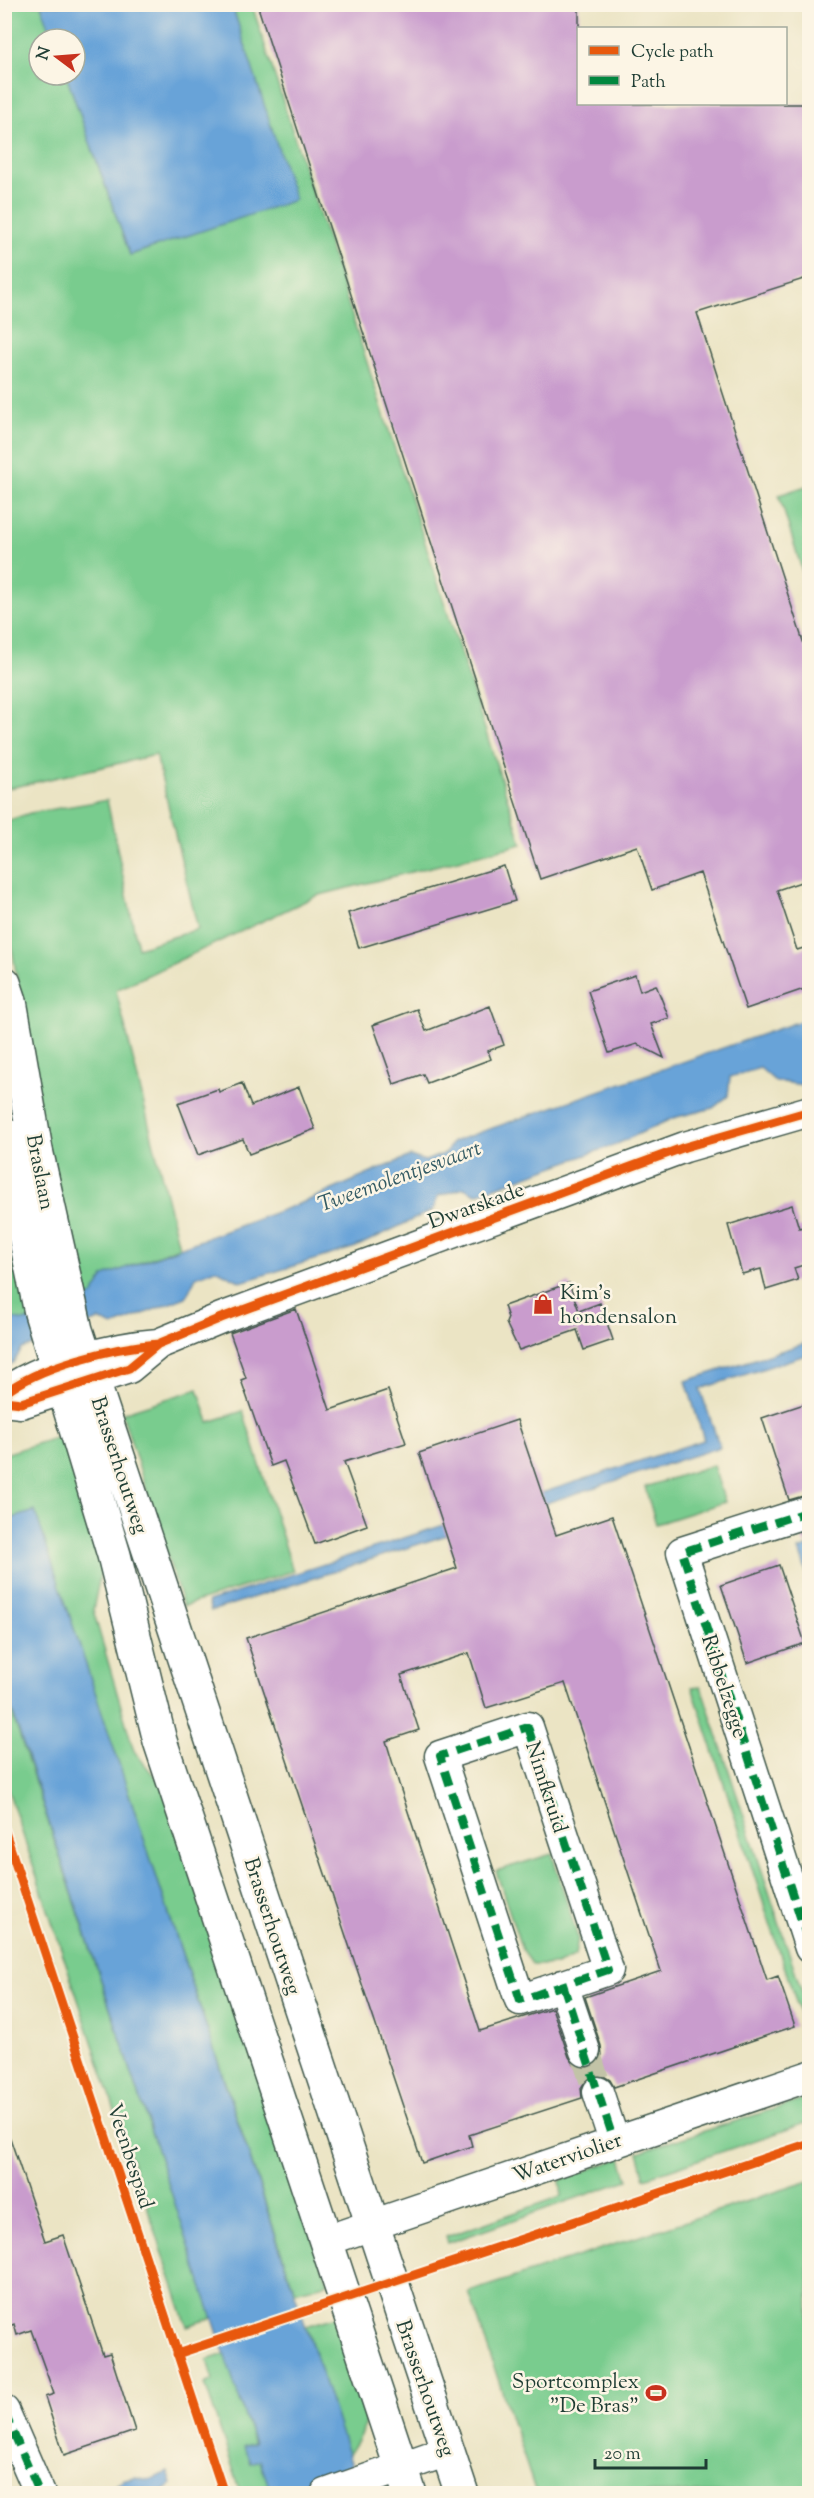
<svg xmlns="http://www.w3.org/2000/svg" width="814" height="2498" viewBox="0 0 814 2498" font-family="'Sorts Mill Goudy',serif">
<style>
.green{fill:#79cc8e;stroke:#4c8461;stroke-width:1.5}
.water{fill:#68a3d8;stroke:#447086;stroke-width:1.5}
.building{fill:#c99ccd;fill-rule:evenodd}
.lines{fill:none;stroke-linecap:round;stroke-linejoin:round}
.minor-tunnel{stroke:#c2c3a7;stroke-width:30;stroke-dasharray:30 15;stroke-linecap:butt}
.minor-casing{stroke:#3e564a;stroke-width:33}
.secondary-casing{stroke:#3e564a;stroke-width:36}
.minor{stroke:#fff;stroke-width:30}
.secondary{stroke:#fff;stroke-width:33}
.quiet{stroke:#00873e;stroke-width:8;stroke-dasharray:15 8;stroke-linecap:butt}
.cycleway-casing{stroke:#fcf5e5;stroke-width:13}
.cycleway{stroke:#e8590c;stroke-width:9}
.labels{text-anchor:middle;stroke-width:5;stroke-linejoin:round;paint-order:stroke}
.street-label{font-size:21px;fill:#1f3d34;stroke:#fcf5e5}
.poi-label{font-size:21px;fill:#1f3d34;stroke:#fcf5e5;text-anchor:start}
.water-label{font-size:22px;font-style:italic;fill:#355c65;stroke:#fcf5e5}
</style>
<rect width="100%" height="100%" fill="#fcf5e5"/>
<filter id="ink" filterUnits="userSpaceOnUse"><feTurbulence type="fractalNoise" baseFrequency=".0167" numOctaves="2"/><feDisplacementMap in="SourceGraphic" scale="12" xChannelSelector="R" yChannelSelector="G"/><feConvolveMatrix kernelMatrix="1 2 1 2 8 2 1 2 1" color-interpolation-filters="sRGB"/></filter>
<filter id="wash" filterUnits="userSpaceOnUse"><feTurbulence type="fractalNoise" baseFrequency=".008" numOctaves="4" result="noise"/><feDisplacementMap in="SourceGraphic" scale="24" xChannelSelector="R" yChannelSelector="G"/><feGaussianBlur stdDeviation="1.35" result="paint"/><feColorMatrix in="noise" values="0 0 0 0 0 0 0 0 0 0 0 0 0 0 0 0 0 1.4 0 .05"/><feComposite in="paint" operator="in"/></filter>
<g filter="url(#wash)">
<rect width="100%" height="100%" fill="#ebe4c4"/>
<path class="green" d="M 5,5 L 41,5 L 54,39 L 39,39 L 39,75 L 66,75 L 130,255 L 294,199 L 232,5 L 252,5 L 522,844 L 316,896 L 116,990 L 179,1247 L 105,1276 L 93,1295 L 79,1301 L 47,1157 L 5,907 L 4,822 L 30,813 L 107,800 L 138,948 L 198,929 L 156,755 L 5,789 Z
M 809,485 L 810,485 L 809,593 L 779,495 Z
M 4,1185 L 34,1317 L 24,1321 L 5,1317 Z
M 198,1389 L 209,1422 L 243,1411 L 293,1571 L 183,1606 L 122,1413 Z
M 67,1434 L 105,1551 L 93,1610 L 134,1751 L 164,1788 L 328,2283 L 295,2292 L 35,1512 L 5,1520 L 5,1454 Z
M 713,1465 L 725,1502 L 656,1524 L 645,1487 Z
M 701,1686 L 804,1998 L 809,1998 L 809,2034 L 807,2035 L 692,1687 Z
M 4,1689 L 213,2318 L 187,2326 L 5,1781 Z
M 552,1854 L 578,1938 L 575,1956 L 556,1965 L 533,1965 L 522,1950 L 496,1871 Z
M 809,2098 L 809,2122 L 645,2178 L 638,2152 Z
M 621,2158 L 628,2180 L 448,2243 L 446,2237 L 562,2196 L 560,2180 Z
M 809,2181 L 809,2493 L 536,2493 L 469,2292 Z
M 339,2316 L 369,2406 L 362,2434 L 348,2456 L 306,2326 Z
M 225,2354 L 254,2444 L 250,2463 L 260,2459 L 269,2486 L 241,2493 L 205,2384 L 213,2380 L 207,2360 Z"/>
<path class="water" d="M 41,5 L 232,5 L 295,200 L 130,255 L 66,75 L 75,75 L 75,39 L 54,39 Z
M 809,1018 L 809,1086 L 775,1081 L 760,1068 L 730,1077 L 728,1096 L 713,1108 L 673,1118 L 617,1144 L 476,1194 L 464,1188 L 438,1196 L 433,1210 L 356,1247 L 241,1282 L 216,1269 L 196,1277 L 186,1297 L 113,1326 L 99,1320 L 22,1349 L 13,1363 L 5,1367 L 5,1317 L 24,1321 L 79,1301 L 93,1295 L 104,1276 L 309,1200 L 410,1156 L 425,1161 L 446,1153 L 452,1142 Z
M 809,1342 L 809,1354 L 700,1389 L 720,1447 L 211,1611 L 208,1602 L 704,1440 L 686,1381 Z
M 35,1511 L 361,2493 L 271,2493 L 260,2460 L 250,2463 L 244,2447 L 254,2443 L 5,1689 L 4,1521 Z
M 809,1546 L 810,1546 L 809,1580 L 799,1550 Z
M 168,2472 L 172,2484 L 160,2493 L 103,2493 L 125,2479 L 136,2477 L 149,2480 Z"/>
<g id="blocks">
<path class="building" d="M 257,4 L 579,4 L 579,104 L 810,104 L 810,277 L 697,313 L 810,663 L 810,879 L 777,890 L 797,950 L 810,946 L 810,987 L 746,1009 L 700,873 L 652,890 L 637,846 L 540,879 Z
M 504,866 L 515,901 L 359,948 L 348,913 Z
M 635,975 L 640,991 L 656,985 L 669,1018 L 651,1024 L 664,1058 L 637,1044 L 609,1053 L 588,991 Z
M 490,1006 L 504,1045 L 488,1051 L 491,1059 L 427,1083 L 423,1074 L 394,1084 L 373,1025 L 417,1009 L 426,1031 Z
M 242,1083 L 251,1106 L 299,1087 L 315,1129 L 249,1154 L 243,1139 L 198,1155 L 178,1103 L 218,1089 L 219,1092 Z
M 792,1205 L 799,1228 L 810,1225 L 810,1263 L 794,1268 L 798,1280 L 766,1290 L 761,1269 L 742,1274 L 728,1225 Z
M 569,1283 L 579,1311 L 600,1303 L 613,1340 L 584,1350 L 577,1330 L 519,1350 L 506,1323 L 508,1318 L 504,1306 Z
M 296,1309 L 330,1410 L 388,1390 L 406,1443 L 344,1462 L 367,1525 L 315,1544 L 284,1461 L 271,1466 L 241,1380 L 246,1378 L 230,1333 Z
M 810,1402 L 810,1494 L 789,1500 L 762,1418 Z
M 517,1420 L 556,1535 L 612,1516 L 767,1980 L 778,1976 L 795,2026 L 614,2087 L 610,2080 L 602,2075 L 592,2076 L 586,2080 L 581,2088 L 582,2098 L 469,2135 L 472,2146 L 422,2163 L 246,1638 L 457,1568 L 419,1453 ZM 469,1653 L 486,1708 L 565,1683 L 661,1971 L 585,1997 L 601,2046 L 602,2055 L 598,2062 L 590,2067 L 582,2068 L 574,2064 L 569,2057 L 552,2008 L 480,2031 L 399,1784 L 386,1741 L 419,1730 L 401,1675 Z
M 810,1529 L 810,1543 L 804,1544 L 800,1532 Z
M 779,1565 L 805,1643 L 747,1663 L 721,1585 Z
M 10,2138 L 45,2241 L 63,2235 L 103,2355 L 110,2353 L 135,2431 L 64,2455 L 45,2397 L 54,2394 L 31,2330 L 17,2335 L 14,2324 L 10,2326 L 4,2310 L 4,2139 Z"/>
</g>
</g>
<g filter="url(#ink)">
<use href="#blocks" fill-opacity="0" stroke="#3e564a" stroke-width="1.5"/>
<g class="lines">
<path class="minor-tunnel" d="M 585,2051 L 598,2092"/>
<g class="minor-casing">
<path id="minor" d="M 4,1394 C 38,1366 115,1347 158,1344
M 4,1401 L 21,1403 L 129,1368 L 158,1344 L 221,1318 L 685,1147 L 810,1111
M 810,1511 L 682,1552 L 810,1948
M 528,1727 L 608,1970 L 520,2000 L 440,1756 Z
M 563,1985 L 585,2051
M 598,2092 L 614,2141
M 325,2241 L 810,2076
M 4,2411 L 40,2494
M 326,2494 L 447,2451"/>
</g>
<g class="secondary-casing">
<path id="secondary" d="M 4,983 L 10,1001 L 36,1150 L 76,1330 L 462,2494
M 4,1134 L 41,1313 L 114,1555 L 160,1741 L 410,2494"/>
</g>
<use href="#minor" class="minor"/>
<use href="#secondary" class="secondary"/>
<path class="quiet" d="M 810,1511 L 682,1552 L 810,1948
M 528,1727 L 608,1970 L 520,2000 L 440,1756 Z
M 563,1985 L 614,2141
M 4,2411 L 40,2494"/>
<g class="cycleway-casing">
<path id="cycleway" d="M 4,1394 C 38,1366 115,1347 158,1344
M 4,1401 L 21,1403 L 129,1368 L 158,1344 L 221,1318 L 685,1147 L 810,1111
M 4,1829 L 224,2494
M 177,2354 L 810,2143"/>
</g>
<use href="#cycleway" class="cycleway"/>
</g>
</g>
<defs>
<g id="shop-bare" transform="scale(1.62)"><path d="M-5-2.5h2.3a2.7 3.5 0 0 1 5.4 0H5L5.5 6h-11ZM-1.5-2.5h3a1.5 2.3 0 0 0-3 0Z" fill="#c8321e" stroke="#fcf5e5" stroke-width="2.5" paint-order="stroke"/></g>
<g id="stadium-bare" transform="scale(1.62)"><path d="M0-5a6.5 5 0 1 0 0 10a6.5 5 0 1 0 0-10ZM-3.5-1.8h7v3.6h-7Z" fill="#c8321e" stroke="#fcf5e5" stroke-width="2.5" paint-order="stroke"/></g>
</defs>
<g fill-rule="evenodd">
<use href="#shop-bare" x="543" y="1304"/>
<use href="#stadium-bare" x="656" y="2393"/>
</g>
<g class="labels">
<g class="street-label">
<text transform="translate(41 1172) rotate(79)" y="7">Braslaan</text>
<text transform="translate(476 1205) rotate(-20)" y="7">Dwarskade</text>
<text transform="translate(120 1465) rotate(72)" y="7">Brasserhoutweg</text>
<text transform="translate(725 1686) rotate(72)" y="7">Ribbelzegge</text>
<text transform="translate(547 1787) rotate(72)" y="7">Nimfkruid</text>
<text transform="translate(273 1926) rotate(72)" y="7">Brasserhoutweg</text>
<text transform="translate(131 2156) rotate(72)" y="7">Veenbespad</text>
<text transform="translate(567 2157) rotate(-19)" y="7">Waterviolier</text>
<text transform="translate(426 2388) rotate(71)" y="7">Brasserhoutweg</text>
</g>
<g class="poi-label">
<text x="560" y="1299">Kim's<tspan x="560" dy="24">hondensalon</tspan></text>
<text x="639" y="2388" text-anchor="end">Sportcomplex<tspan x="639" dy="24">"De Bras"</tspan></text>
</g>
<g class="water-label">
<text transform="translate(399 1175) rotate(-20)" y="8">Tweemolentjesvaart</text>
</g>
</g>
<rect width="814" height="2498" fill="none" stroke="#fcf5e5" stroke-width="24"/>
<rect x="577" y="27" width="210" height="78" fill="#fcf5e5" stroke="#a4ab9e" stroke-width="1.5"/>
<rect x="589" y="46" width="30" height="9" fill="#e8590c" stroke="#a4ab9e" stroke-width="1.5"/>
<text x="631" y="57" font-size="18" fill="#1f3d34">Cycle path</text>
<rect x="589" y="76" width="30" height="9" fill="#00873e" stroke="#a4ab9e" stroke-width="1.5"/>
<text x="631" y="87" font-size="18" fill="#1f3d34">Path</text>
<g transform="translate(57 57) rotate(286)"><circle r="28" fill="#fcf5e5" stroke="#a4ab9e" stroke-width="1.5"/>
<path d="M0-4.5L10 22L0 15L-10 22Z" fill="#c8321e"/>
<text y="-9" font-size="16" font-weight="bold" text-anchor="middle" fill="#1f3d34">N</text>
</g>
<path d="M595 2459v9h111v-9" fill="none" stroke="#1f3d34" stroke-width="3"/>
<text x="604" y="2459" font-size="18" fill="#1f3d34" stroke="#fcf5e5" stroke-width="4.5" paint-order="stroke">20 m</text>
</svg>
